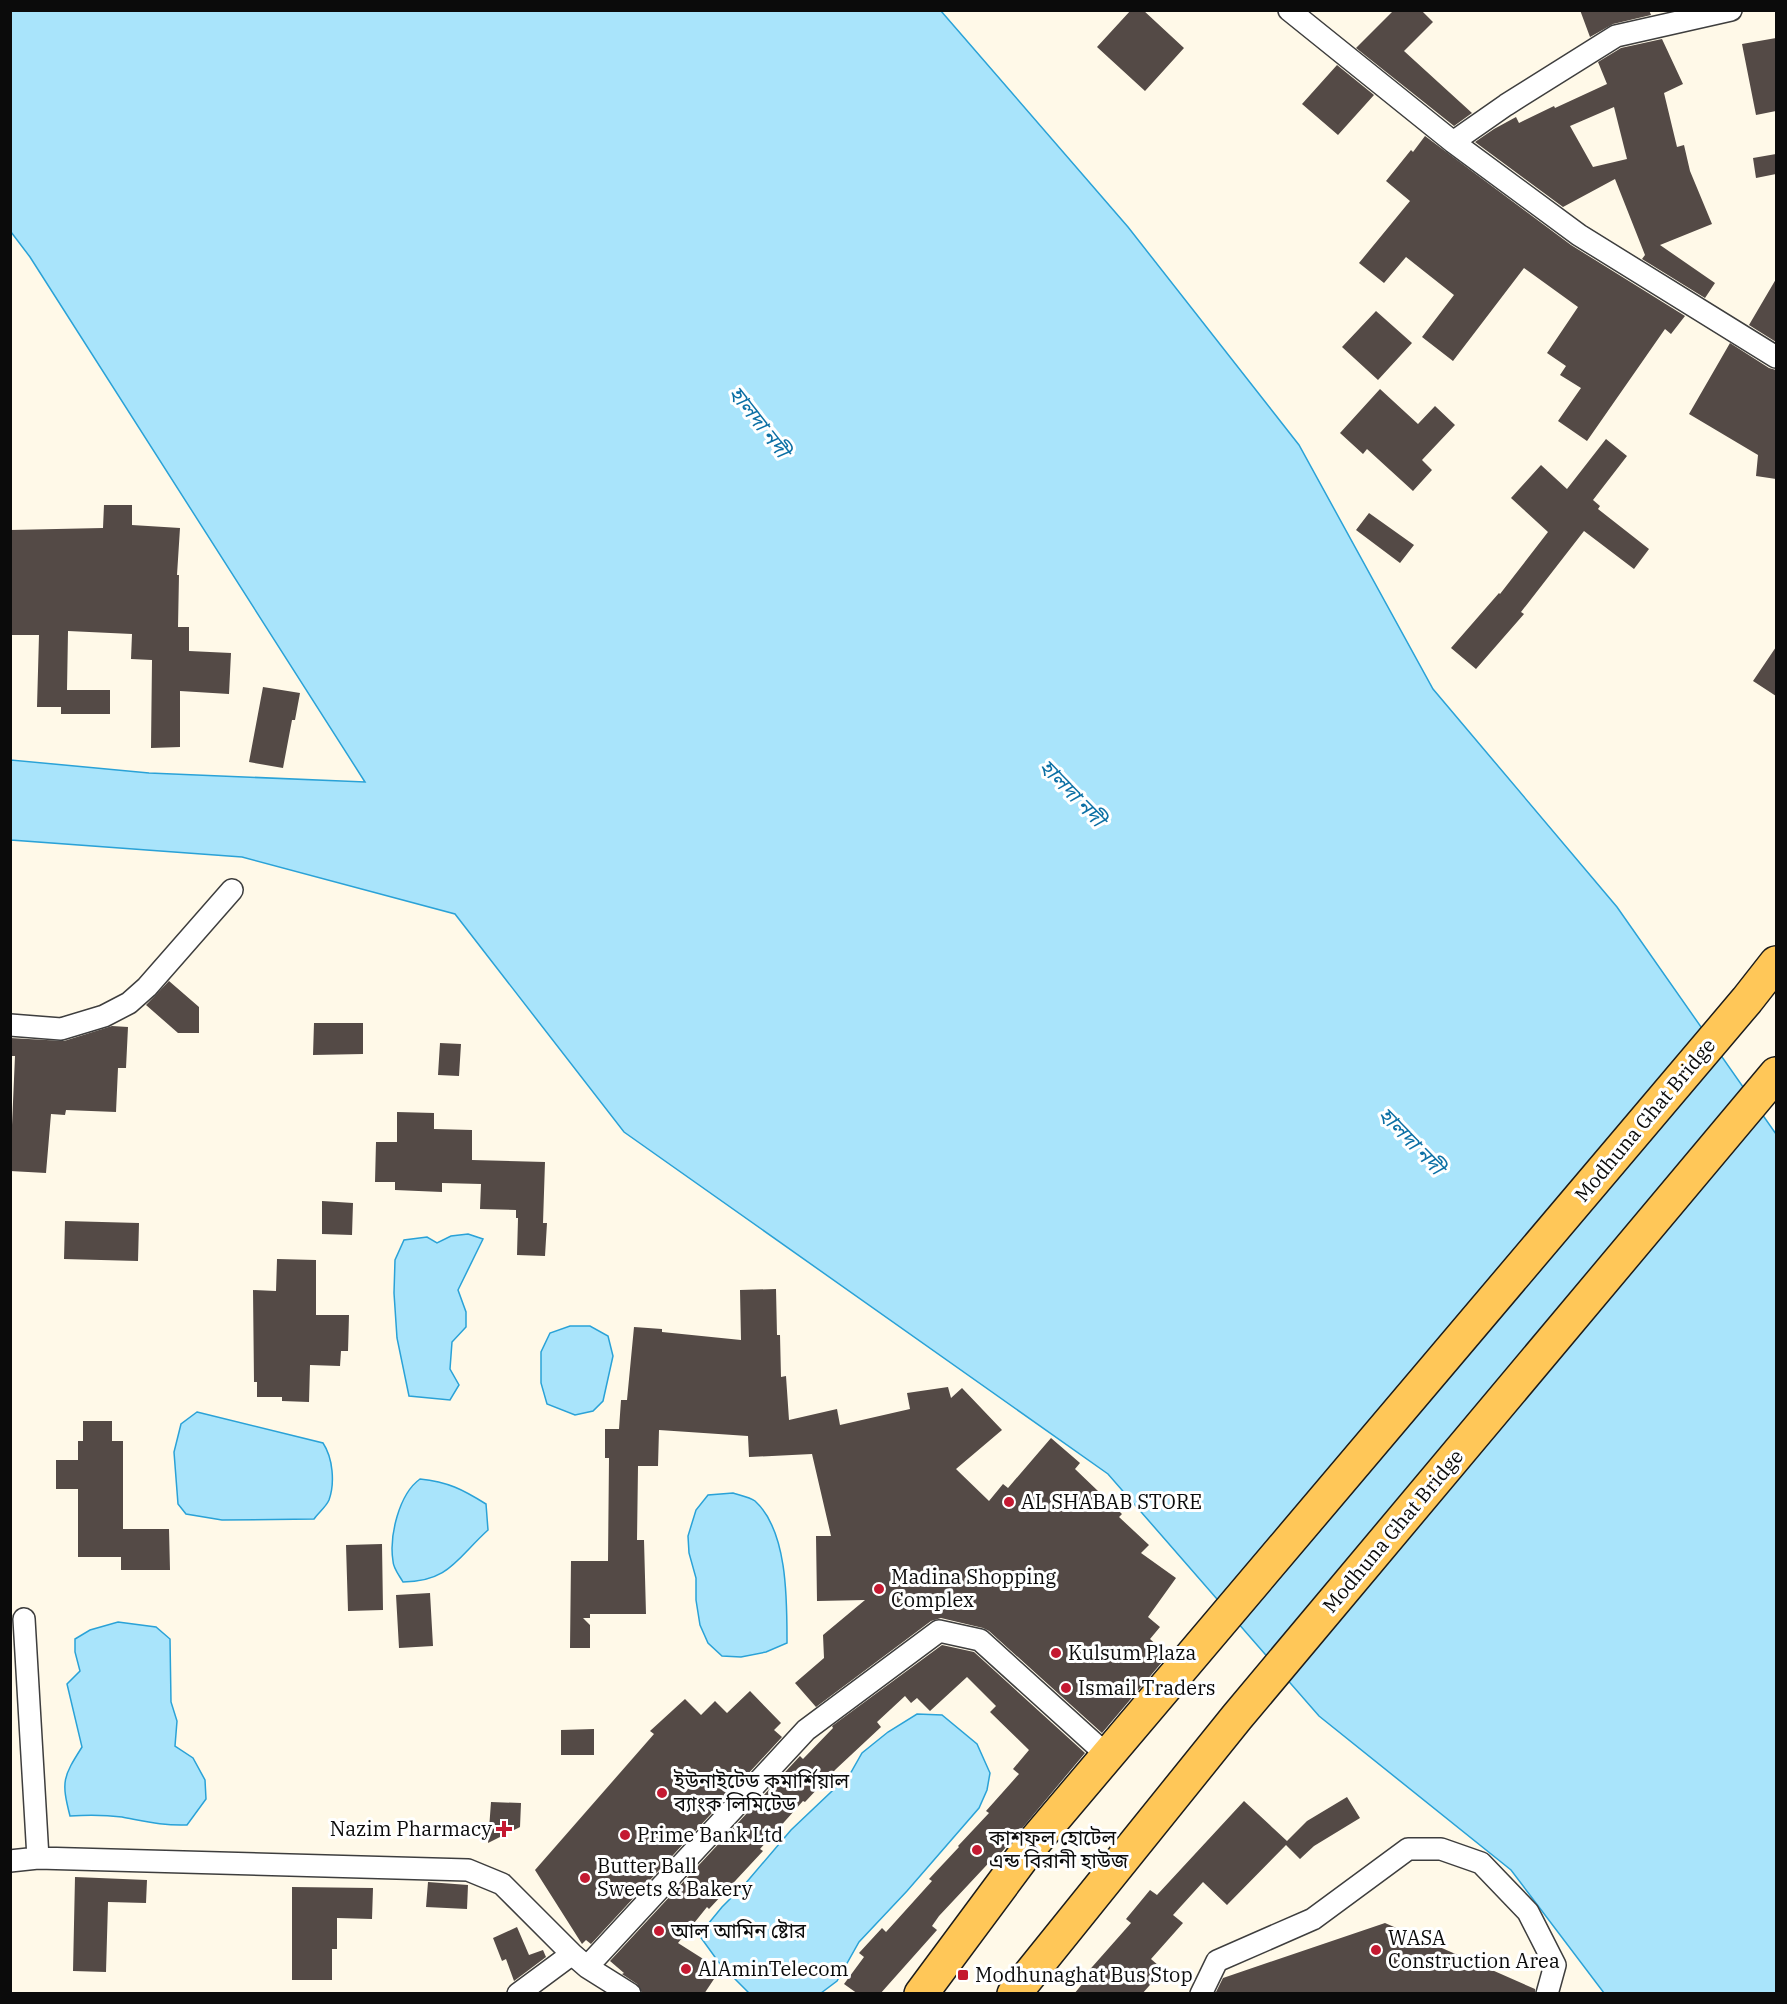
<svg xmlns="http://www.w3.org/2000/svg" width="1787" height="2004" viewBox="0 0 1787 2004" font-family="'IBM Plex Serif','Noto Sans Bengali',serif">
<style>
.water{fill:#a9e4fb;stroke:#2aa2d7;stroke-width:1.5}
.building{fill:#544a46;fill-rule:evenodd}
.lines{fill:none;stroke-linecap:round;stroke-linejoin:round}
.minor-casing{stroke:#3e3e3e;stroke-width:24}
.primary-casing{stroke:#1c1c1c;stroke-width:36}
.minor{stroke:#fff;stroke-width:21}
.primary{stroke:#ffc758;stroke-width:33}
.poi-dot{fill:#c41931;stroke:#fff;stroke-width:2}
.labels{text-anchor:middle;stroke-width:6;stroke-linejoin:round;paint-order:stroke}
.street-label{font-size:20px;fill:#0b0b0b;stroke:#fff}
.poi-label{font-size:20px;fill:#0b0b0b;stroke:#fff;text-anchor:start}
.water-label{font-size:21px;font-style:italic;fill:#0c70a5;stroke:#fff}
</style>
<rect width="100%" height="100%" fill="#fff9e8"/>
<path class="water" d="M 11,11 L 941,11 L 1128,227 L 1299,445 L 1433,689 L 1617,907 L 1776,1134 L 1776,1993 L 1604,1993 L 1511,1870 L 1319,1716 L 1108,1474 L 624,1132 L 455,914 L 242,857 L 11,840 L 11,760 L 149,773 L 365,782 L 30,257 L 11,232 Z
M 468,1234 L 483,1239 L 458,1290 L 466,1312 L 466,1327 L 452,1342 L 450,1369 L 459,1385 L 450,1400 L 409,1396 L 397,1338 L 394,1293 L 395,1260 L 404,1240 L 427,1237 L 437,1243 L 451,1236 Z
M 570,1326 L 590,1326 L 608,1336 L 613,1356 L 603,1401 L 593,1411 L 575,1415 L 547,1404 L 541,1383 L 541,1352 L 550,1333 Z
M 197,1412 L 323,1443 C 333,1458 335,1483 329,1500 C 326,1507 318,1513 314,1519 L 222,1520 L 186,1514 L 178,1504 L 174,1452 L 181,1424 Z
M 420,1479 C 448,1482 462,1489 486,1504 L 488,1530 C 457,1558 449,1582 403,1582 C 399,1575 393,1568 393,1561 C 389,1536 399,1494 420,1479 Z
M 733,1493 C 739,1495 750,1497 755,1501 C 788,1531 787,1601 787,1643 L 766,1652 L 741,1657 L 722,1656 L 708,1643 L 700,1625 L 696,1600 L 696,1578 L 689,1553 L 688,1536 L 696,1510 L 708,1495 Z
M 118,1622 L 156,1627 L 170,1639 L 171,1702 L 177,1721 L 175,1746 L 193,1758 L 205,1780 L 206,1799 L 187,1825 C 164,1826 144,1821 122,1817 C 105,1815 88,1815 70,1816 C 61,1781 63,1777 82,1747 L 67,1684 L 80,1671 L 75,1652 L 75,1639 L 90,1630 Z
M 917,1714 L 942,1715 L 977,1744 L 990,1773 L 987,1790 L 979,1808 L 907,1891 L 859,1942 L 837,1981 L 821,1993 L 749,1993 L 720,1964 L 699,1935 L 722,1907 L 745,1884 L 791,1830 L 850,1774 L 862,1753 L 888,1732 Z"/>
<path class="building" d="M 1131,10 L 1143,10 L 1184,48 L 1145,91 L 1097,47 Z
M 1394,10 L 1421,10 L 1433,22 L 1404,51 L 1472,113 L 1454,126 L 1356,48 Z
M 1580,10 L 1649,10 L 1651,15 L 1613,24 L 1590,37 Z
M 1776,38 L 1776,111 L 1756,115 L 1742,44 Z
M 1662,39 L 1683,84 L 1664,93 L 1677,147 L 1684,145 L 1690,171 L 1712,224 L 1660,245 L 1715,283 L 1705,298 L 1642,259 L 1645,255 L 1615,179 L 1563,207 L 1475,142 L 1494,129 L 1516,117 L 1519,123 L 1554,106 L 1555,108 L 1607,84 L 1598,62 L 1621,48 ZM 1614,107 L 1627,159 L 1593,167 L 1570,126 Z
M 1337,65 L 1374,95 L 1338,135 L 1302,104 Z
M 1425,136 L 1571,245 L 1685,316 L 1671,334 L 1665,329 L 1587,441 L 1558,421 L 1581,388 L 1560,375 L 1566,366 L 1547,353 L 1578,307 L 1524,268 L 1453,361 L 1422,337 L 1454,295 L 1406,257 L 1384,283 L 1359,263 L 1410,201 L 1386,181 L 1411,150 L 1413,152 Z
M 1776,154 L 1776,174 L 1756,178 L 1753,158 Z
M 1776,279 L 1776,342 L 1749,325 Z
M 1376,311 L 1412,343 L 1378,380 L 1342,347 Z
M 1730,343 L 1769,368 L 1776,370 L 1776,479 L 1756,476 L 1758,455 L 1689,414 Z
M 1380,389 L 1418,424 L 1435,406 L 1455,425 L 1422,460 L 1432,470 L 1413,491 L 1367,449 L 1363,454 L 1340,433 Z
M 1606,439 L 1627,456 L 1593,500 L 1600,506 L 1598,509 L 1649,549 L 1634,569 L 1584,531 L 1521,612 L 1524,614 L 1476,669 L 1451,648 L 1499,593 L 1500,594 L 1548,532 L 1511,498 L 1541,465 L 1567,489 Z
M 104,505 L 132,505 L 132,525 L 180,528 L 177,575 L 179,575 L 178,627 L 189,627 L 189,651 L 231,653 L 229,694 L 180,691 L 180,747 L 151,748 L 152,660 L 131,659 L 132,634 L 68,631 L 67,690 L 110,690 L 110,714 L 61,714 L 61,707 L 37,707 L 39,635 L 10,635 L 10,530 L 103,528 Z
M 1369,513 L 1414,545 L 1400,563 L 1356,530 Z
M 1776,647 L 1776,696 L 1753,681 Z
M 263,687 L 300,693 L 295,720 L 292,720 L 283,768 L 249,762 Z
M 169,981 L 199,1007 L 199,1033 L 178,1033 L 146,1005 Z
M 314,1023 L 363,1023 L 363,1054 L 313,1055 Z
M 112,1026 L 128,1027 L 126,1068 L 118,1068 L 116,1112 L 66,1110 L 65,1115 L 51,1114 L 46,1173 L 10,1171 L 15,1056 L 10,1056 L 10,1038 L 64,1041 Z
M 440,1043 L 461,1044 L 459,1076 L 438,1075 Z
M 397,1112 L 434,1113 L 434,1129 L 472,1130 L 472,1160 L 545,1162 L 543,1223 L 547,1223 L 545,1256 L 517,1255 L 518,1218 L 516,1218 L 516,1210 L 480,1209 L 481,1184 L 442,1183 L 442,1192 L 395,1190 L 395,1182 L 375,1182 L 376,1142 L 397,1142 Z
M 322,1201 L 353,1203 L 352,1235 L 322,1234 Z
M 65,1221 L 139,1223 L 138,1261 L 64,1259 Z
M 277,1259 L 316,1260 L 316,1315 L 349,1315 L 348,1351 L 341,1351 L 340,1366 L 310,1365 L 309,1402 L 282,1401 L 282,1397 L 257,1397 L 257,1382 L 254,1382 L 253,1290 L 276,1291 Z
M 776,1289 L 777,1335 L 780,1335 L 781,1377 L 786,1376 L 789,1420 L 837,1409 L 840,1425 L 910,1409 L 907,1393 L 948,1387 L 951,1398 L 962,1388 L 1002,1430 L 956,1469 L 989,1501 L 1003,1484 L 1008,1488 L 1051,1438 L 1080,1463 L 1075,1469 L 1122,1514 L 1119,1517 L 1149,1545 L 1141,1553 L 1176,1578 L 1148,1617 L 1160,1627 L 1150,1639 L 1168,1655 L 1102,1733 L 989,1631 L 983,1628 L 941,1618 L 931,1621 L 816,1707 L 795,1683 L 824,1658 L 823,1635 L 865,1600 L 817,1601 L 816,1536 L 831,1536 L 812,1454 L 749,1457 L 748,1436 L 659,1430 L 658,1466 L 638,1466 L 637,1540 L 644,1540 L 646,1614 L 590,1614 L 590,1618 L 583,1618 L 590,1625 L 590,1648 L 570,1648 L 571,1561 L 608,1561 L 609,1458 L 605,1458 L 605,1429 L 619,1429 L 621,1400 L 627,1400 L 634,1327 L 662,1329 L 662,1332 L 741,1340 L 740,1290 Z
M 83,1421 L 112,1421 L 112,1441 L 123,1441 L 123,1529 L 169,1529 L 170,1570 L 121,1570 L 121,1557 L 78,1557 L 78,1489 L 56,1489 L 56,1460 L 78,1460 L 78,1441 L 83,1441 Z
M 382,1544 L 383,1610 L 348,1611 L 346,1545 Z
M 430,1593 L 433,1646 L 399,1648 L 396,1595 Z
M 942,1645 L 974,1652 L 1085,1753 L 1008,1845 L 999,1855 L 998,1853 L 939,1916 L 932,1926 L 937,1930 L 880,1994 L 858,1994 L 844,1984 L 864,1957 L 859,1953 L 882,1928 L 886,1932 L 932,1881 L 929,1879 L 959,1847 L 958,1846 L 989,1813 L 986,1811 L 1019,1774 L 1013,1769 L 1029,1750 L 990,1712 L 996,1706 L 967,1677 L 930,1711 L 917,1698 L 911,1703 L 905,1696 L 877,1722 L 881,1727 L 836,1769 L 805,1802 L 803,1801 L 760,1849 L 763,1851 L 709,1909 L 707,1907 L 678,1943 L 708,1962 L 705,1965 L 718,1973 L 704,1994 L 643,1994 L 637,1984 L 622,1974 L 624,1973 L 610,1961 L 800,1756 L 803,1759 L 833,1728 L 832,1726 Z
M 750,1691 L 781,1723 L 774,1730 L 782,1737 L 591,1944 L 586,1940 L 582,1944 L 535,1870 L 654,1734 L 650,1731 L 685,1699 L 701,1715 L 715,1701 L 727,1713 Z
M 594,1729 L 594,1755 L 561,1755 L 561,1730 Z
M 1347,1797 L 1360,1818 L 1314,1846 L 1300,1859 L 1286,1845 L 1227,1905 L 1203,1882 L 1173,1915 L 1183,1923 L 1151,1959 L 1159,1966 L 1152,1975 L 1156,1978 L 1142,1994 L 1074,1994 L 1088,1977 L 1085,1975 L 1131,1923 L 1126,1919 L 1150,1890 L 1157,1895 L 1244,1801 L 1287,1841 L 1307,1821 Z
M 491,1802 L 521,1803 L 520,1827 L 488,1843 Z
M 75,1877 L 147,1880 L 146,1903 L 108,1902 L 106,1972 L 73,1971 Z
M 428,1882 L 468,1885 L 467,1909 L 426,1907 Z
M 292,1887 L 373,1888 L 372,1919 L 337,1918 L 337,1949 L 332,1949 L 332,1980 L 292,1980 Z
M 1385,1923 L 1535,1989 L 1535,1994 L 1215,1994 L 1223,1978 Z
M 517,1927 L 529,1955 L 543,1950 L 546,1957 L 514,1981 L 506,1959 L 502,1961 L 493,1938 Z"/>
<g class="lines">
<g class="minor-casing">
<path id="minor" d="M 1289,10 L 1453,142 L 1579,235 L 1776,357
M 1453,142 L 1506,105 L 1616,36 L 1731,10
M 10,1025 L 61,1029 L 104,1016 L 129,1003 L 147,987 L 232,890
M 24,1619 L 38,1858
M 10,1861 L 38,1858 L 468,1870 L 502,1884 L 572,1954 L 587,1967 L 630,1994
M 587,1967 L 806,1730 L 939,1631 L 980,1640 L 1108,1756
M 518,1994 L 572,1954
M 1201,1994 L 1217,1961 L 1313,1919 L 1408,1849 L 1441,1849 L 1481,1863 L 1528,1912 L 1555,1965 L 1547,1994"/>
</g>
<g class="primary-casing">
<path id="primary" d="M 921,1994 L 1030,1847 L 1747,1000 L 1776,963
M 1014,1994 L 1237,1717 L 1776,1074"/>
</g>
<use href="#minor" class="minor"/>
<use href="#primary" class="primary"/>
</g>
<g class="poi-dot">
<circle cx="1009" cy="1502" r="6"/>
<circle cx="879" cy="1589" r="6"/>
<circle cx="1056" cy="1653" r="6"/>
<circle cx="1066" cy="1688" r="6"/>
<circle cx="662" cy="1793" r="6"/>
<path d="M501 1820h6v6h6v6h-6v6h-6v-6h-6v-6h6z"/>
<circle cx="625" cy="1835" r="6"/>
<circle cx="977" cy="1850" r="6"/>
<circle cx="585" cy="1878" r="6"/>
<circle cx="659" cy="1931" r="6"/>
<circle cx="1376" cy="1950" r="6"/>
<circle cx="686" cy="1969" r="6"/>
<rect x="957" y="1969" width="12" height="12" rx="3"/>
</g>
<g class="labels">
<g class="street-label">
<text transform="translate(1645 1120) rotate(-50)" y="7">Modhuna Ghat Bridge</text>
<text transform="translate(1393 1531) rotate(-50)" y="7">Modhuna Ghat Bridge</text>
</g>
<g class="poi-label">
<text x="1021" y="1509">AL SHABAB STORE</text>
<text x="891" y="1584">Madina Shopping<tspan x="891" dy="23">Complex</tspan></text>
<text x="1068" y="1660">Kulsum Plaza</text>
<text x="1078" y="1695">Ismail Traders</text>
<text x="674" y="1788">ইউনাইটেড কমার্শিয়াল<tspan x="674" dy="23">ব্যাংক লিমিটেড</tspan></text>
<text x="492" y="1836" text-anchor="end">Nazim Pharmacy</text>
<text x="637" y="1842">Prime Bank Ltd</text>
<text x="989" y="1845">কাশফুল হোটেল<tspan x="989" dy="23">এন্ড বিরানী হাউজ</tspan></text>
<text x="597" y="1873">Butter Ball<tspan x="597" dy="23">Sweets &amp; Bakery</tspan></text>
<text x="671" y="1938">আল আমিন ষ্টোর</text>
<text x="1388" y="1945">WASA<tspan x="1388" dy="23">Construction Area</tspan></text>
<text x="698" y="1976">AlAminTelecom</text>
<text x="975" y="1982">Modhunaghat Bus Stop</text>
</g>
<g class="water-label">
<text transform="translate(759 422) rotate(52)" y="7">হালদা নদী</text>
<text transform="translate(1072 793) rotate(46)" y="7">হালদা নদী</text>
<text transform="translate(1411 1141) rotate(46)" y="7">হালদা নদী</text>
</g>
</g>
<rect width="1787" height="2004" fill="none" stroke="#0b0b0b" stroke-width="24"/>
</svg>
